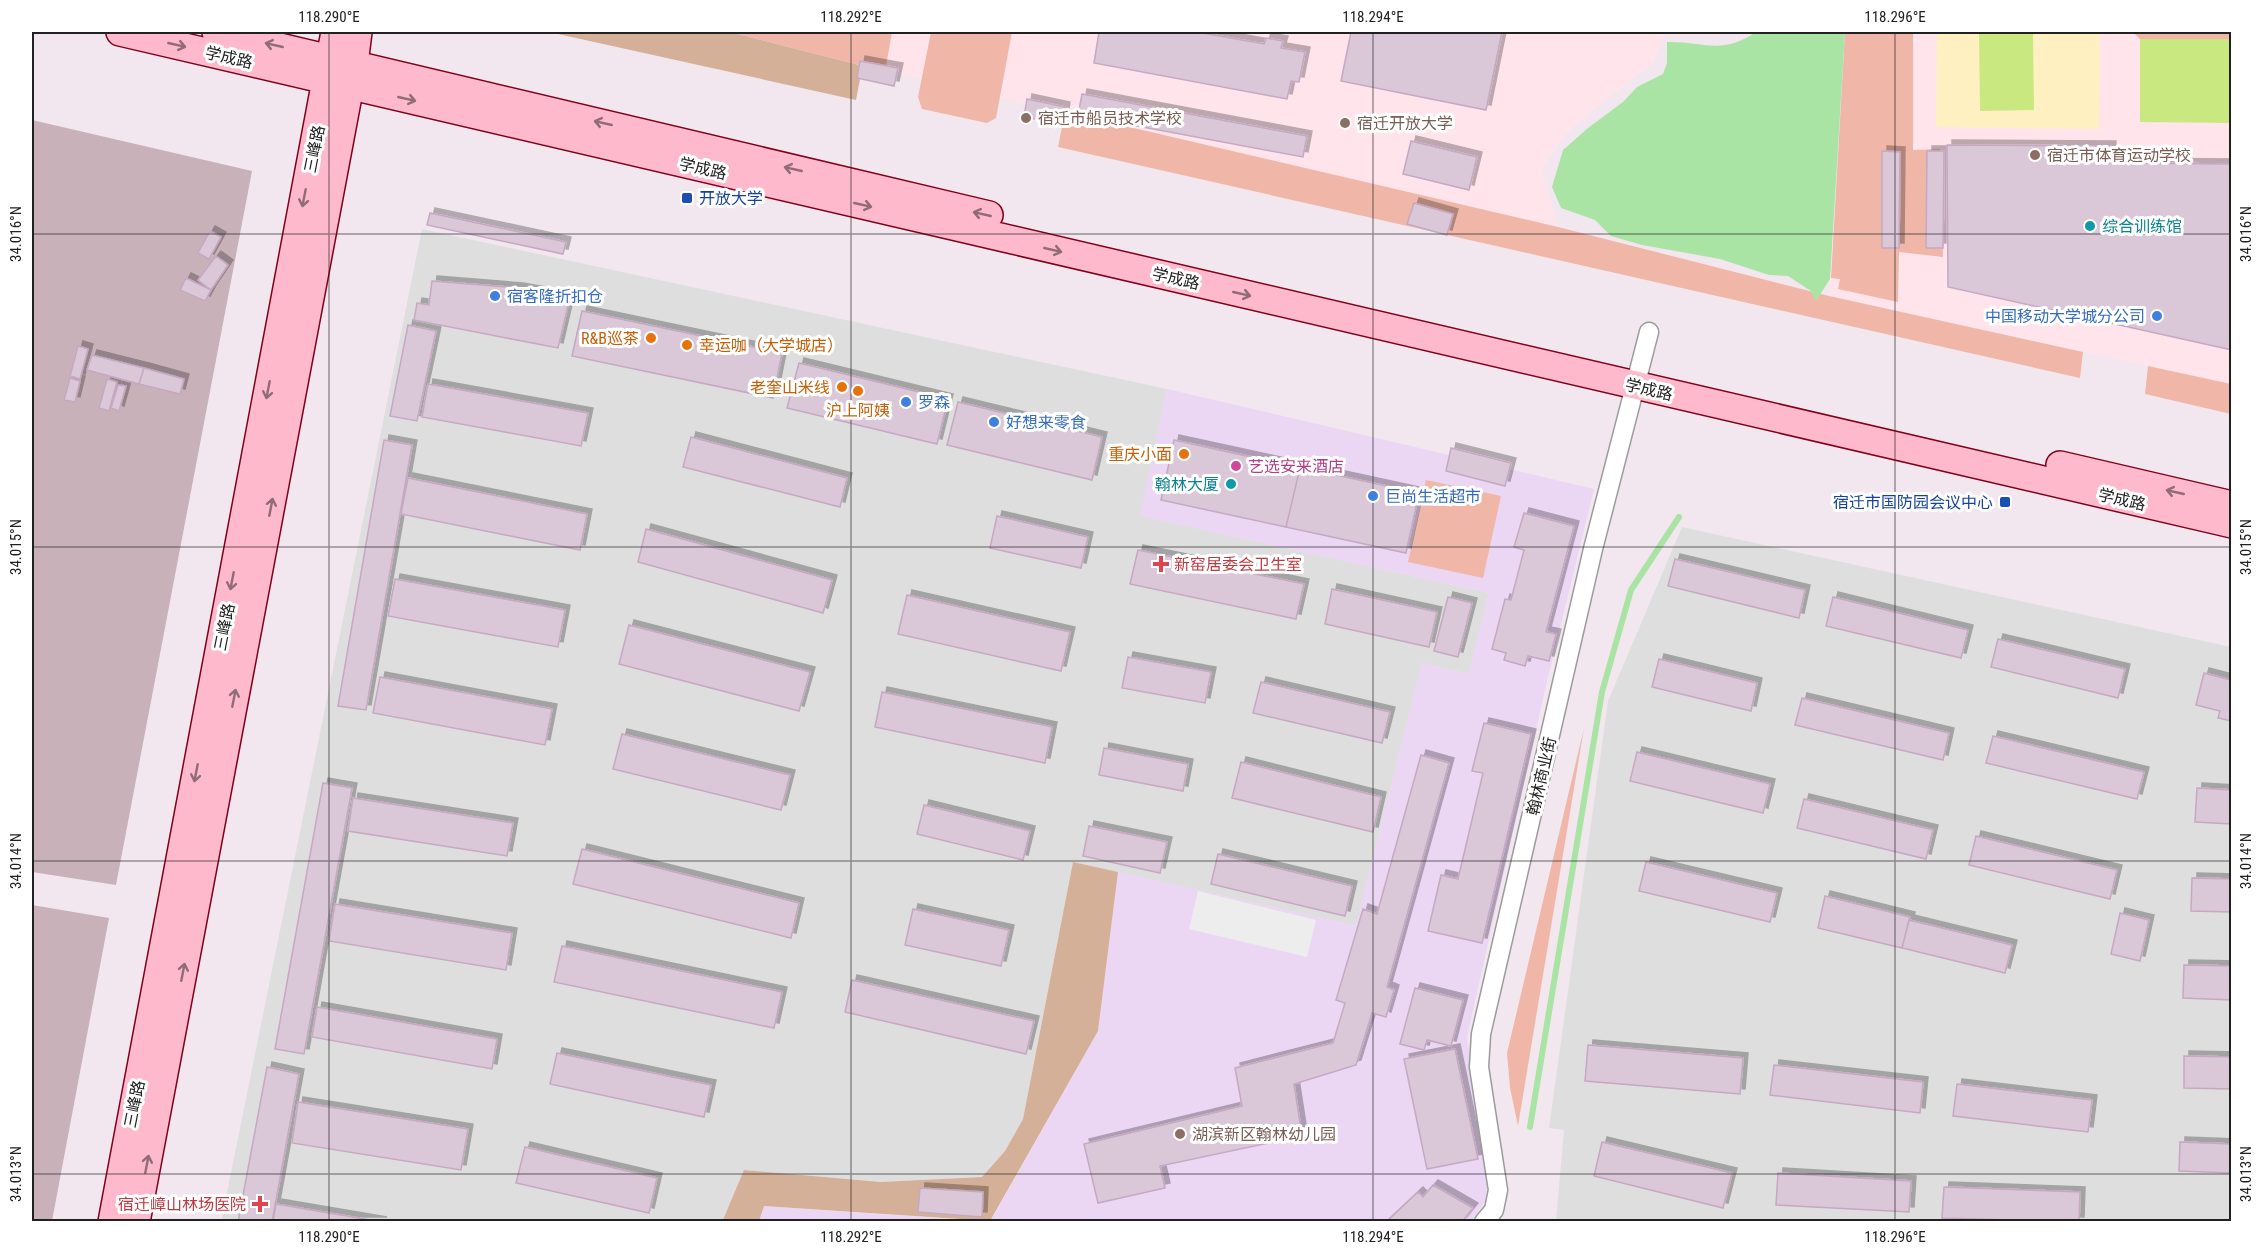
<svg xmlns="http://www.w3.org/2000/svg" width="2263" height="1253" viewBox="0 0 2263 1253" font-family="'Roboto Condensed','Noto Sans SC',sans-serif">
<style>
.residential{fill:#dfdedf}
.commercial{fill:#ebd6f4}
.education{fill:#ffe4ec}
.construction{fill:#c8b1b9}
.grass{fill:#f0b7a9}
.forest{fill:#d5b098}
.park{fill:#fff0c2}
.pitch{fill:#c9e87f}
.parking{fill:#ededed}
.water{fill:#aae4a4}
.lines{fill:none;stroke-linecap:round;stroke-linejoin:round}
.stream{stroke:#aae4a4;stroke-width:6}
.building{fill:#dac7d8;stroke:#c6a8c2;stroke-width:1.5;filter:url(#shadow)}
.minor-casing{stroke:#9b9b9b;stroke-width:21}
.secondary-casing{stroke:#81001b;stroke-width:30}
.minor{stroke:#fff;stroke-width:18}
.secondary{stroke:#ffb9cc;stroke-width:27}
.oneway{stroke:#906d76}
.ticks{fill:none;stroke:#212121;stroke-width:1.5;stroke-opacity:0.45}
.education-dot{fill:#8d6e63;stroke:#fff;stroke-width:2}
.transit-dot{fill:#1a4fb4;stroke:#fff;stroke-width:2}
.culture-dot{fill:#0f9aa8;stroke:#fff;stroke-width:2}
.shop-dot{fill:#3f7fe0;stroke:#fff;stroke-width:2}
.food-dot{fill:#e8710a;stroke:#fff;stroke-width:2}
.hotel-dot{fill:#d1479c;stroke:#fff;stroke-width:2}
.health-dot{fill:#e0444e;stroke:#fff;stroke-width:2}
.labels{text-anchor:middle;stroke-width:6;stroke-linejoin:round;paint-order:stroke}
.street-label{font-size:16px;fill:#212121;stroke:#fff}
.education-label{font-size:16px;fill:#785e54;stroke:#fff;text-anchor:start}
.transit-label{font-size:16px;fill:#164399;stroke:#fff;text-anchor:start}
.culture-label{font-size:16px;fill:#0d838f;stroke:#fff;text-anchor:start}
.shop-label{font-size:16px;fill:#366cbe;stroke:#fff;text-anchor:start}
.food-label{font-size:16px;fill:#c56008;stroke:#fff;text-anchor:end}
.hotel-label{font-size:16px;fill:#b23c85;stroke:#fff;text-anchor:start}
.health-label{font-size:16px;fill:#be3a42;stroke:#fff;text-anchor:start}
.neatline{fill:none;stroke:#212121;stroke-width:2}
.ticks-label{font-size:15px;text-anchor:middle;fill:#212121}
</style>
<defs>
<filter id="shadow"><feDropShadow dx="5" dy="-5" stdDeviation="0" flood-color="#0004"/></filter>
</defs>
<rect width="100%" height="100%" fill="#f2e7ee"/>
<path class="residential" d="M 422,229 L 1167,389 L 1141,516 L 1489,593 L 1469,674 L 1422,663 L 1356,926 L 1073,862 L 1023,1119 L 1005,1151 L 982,1177 L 881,1182 L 745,1170 L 722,1221 L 221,1222 Z
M 1682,527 L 2231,647 L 2231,1221 L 1556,1221 L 1564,1130 L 1549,1128 L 1608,701 Z"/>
<path class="commercial" d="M 1167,389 L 1594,489 L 1544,694 L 1467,1037 L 1488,1178 L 1486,1199 L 1472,1221 L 990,1222 L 1098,1031 L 1118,872 L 1356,926 L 1422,663 L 1469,674 L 1489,593 L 1140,516 Z
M 763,1206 L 979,1221 L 759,1222 Z"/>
<path class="education" d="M 730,32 L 1728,32 L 1718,36 L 1664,35 L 1653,62 L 1566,133 L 1542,170 L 1558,227 L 859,65 Z
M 1846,32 L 2231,32 L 2231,384 L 1829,296 Z"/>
<path class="construction" d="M 32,120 L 252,171 L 116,885 L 32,872 Z
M 32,905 L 109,918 L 52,1221 L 32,1221 Z"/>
<path class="grass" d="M 730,32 L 892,32 L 886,66 L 860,61 L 859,65 Z
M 931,32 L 1012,32 L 996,118 L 987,123 L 922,109 L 918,97 Z
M 1845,32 L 1913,32 L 1913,150 L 1940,149 L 1943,257 L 1899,252 L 1898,302 L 1838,289 L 1840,279 L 1831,278 Z
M 2133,32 L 2231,32 L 2231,39 L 2140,39 Z
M 1065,112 L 1558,227 L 1829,296 L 2083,352 L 2080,378 L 1058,147 Z
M 2148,366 L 2231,384 L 2231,414 L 2145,394 Z
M 1426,480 L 1501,496 L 1483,578 L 1408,562 Z
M 1584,728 L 1518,1126 L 1510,1088 L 1507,1053 Z"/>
<path class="forest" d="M 549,32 L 730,32 L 859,65 L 857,78 L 860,79 L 856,100 Z
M 1073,862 L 1118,872 L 1098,1031 L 990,1221 L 764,1206 L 759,1221 L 722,1222 L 744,1170 L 881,1182 L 982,1177 L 1005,1151 L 1023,1119 Z"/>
<path class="park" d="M 1937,32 L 2100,32 L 2099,129 L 1936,127 Z"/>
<path class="pitch" d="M 1979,32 L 2033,32 L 2034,110 L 1980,111 Z
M 2140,39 L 2231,39 L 2231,123 L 2140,122 Z"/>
<path class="parking" d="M 1198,891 L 1316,920 L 1307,957 L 1189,929 Z"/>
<path class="water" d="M 1756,32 L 1845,32 L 1830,279 L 1816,301 L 1811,291 L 1788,276 L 1769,275 L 1720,259 L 1642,245 L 1611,236 L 1595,220 L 1561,208 L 1552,187 L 1563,150 L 1588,128 L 1623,102 L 1637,87 L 1663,74 L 1667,63 L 1667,42 C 1705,41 1720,56 1756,32 Z"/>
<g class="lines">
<path class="stream" d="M 1530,1127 L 1602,692 L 1631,590 L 1679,517"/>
</g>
<path class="building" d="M 1099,32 L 1197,32 L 1264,44 L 1266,38 L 1283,41 L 1281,48 L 1305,52 L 1299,82 L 1291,81 L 1287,99 L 1094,63 Z
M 1351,32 L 1502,32 L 1486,110 L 1341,81 Z
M 860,61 L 898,68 L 894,86 L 857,78 Z
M 1082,94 L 1307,136 L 1303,157 L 1078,115 Z
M 1027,99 L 1065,107 L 1062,124 L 1024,117 Z
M 1411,141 L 1477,157 L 1469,190 L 1403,174 Z
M 1947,145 L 2111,146 L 2110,163 L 2232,164 L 2232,350 L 1948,287 Z
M 1882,151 L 1900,152 L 1899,248 L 1882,248 Z
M 1927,151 L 1944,151 L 1943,248 L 1926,248 Z
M 1414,203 L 1453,214 L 1447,235 L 1407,224 Z
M 430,213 L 566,242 L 563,254 L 427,225 Z
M 210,231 L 221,237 L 209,259 L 198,253 Z
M 216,256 L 228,265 L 211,290 L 198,280 Z
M 186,278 L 211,290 L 205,301 L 180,290 Z
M 432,281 L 518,288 L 570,297 L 558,348 L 414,320 L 417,303 L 429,305 Z
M 582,311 L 782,353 L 773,398 L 572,356 Z
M 408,325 L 436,331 L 417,421 L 390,416 Z
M 78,346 L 88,349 L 80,379 L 70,376 Z
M 92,355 L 144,368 L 139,384 L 87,370 Z
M 799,363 L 948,399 L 937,444 L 787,408 Z
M 144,368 L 184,379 L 180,394 L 139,384 Z
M 70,378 L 80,381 L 75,402 L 64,400 Z
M 107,379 L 117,382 L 109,411 L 99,408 Z
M 428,384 L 588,413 L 581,446 L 422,417 Z
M 118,385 L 126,386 L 119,411 L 111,408 Z
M 958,402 L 1102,437 L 1092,480 L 947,445 Z
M 691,437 L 847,478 L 840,507 L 683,467 Z
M 384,440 L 412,445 L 366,710 L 338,706 Z
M 1174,440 L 1419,493 L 1406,553 L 1161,500 Z
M 1174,440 L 1300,468 L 1286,527 L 1161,500 Z
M 1451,448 L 1511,463 L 1505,486 L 1446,471 Z
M 408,478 L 587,514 L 580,550 L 401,514 Z
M 1524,513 L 1574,526 L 1546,632 L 1556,634 L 1549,661 L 1528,656 L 1525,666 L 1504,660 L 1506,653 L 1492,649 L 1505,599 L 1511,600 L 1524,550 L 1514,547 Z
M 997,516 L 1088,537 L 1081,568 L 990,548 Z
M 646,529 L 832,580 L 823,613 L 638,562 Z
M 1138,550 L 1304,584 L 1296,619 L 1130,584 Z
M 1675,559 L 1805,590 L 1799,618 L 1668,586 Z
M 395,579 L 565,610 L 558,647 L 388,616 Z
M 1332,589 L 1437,612 L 1429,647 L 1325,624 Z
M 907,595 L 1070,632 L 1061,671 L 898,634 Z
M 1448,597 L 1472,603 L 1458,657 L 1434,651 Z
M 1833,597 L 1968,630 L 1961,658 L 1826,626 Z
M 629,625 L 810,672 L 799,711 L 619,664 Z
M 1998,639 L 2125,669 L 2118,698 L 1991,667 Z
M 1128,657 L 1211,672 L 1205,703 L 1122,688 Z
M 1659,659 L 1757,683 L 1751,711 L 1652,687 Z
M 2204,673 L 2231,680 L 2232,677 L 2232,721 L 2218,718 L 2220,711 L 2196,705 Z
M 380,677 L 552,709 L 545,745 L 373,713 Z
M 1261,682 L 1390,712 L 1382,743 L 1253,713 Z
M 882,692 L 1052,727 L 1045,763 L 875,727 Z
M 1802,698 L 1949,733 L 1943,760 L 1795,725 Z
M 1484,723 L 1531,734 L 1482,943 L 1428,931 L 1441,875 L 1458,879 L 1483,773 L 1472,771 Z
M 622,734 L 790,775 L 781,810 L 613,769 Z
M 1993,736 L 2144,772 L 2137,799 L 1986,763 Z
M 1104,748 L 1188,764 L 1183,791 L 1099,775 Z
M 1637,752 L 1770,784 L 1763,813 L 1630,781 Z
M 1421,755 L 1449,763 L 1387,987 L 1394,990 L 1386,1017 L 1372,1013 L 1356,1065 L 1294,1084 L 1302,1136 L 1160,1166 L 1165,1188 L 1098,1203 L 1084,1144 L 1242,1106 L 1235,1068 L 1333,1043 L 1345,1003 L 1336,1000 L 1363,909 L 1377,914 Z
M 1241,762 L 1381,797 L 1373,832 L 1232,798 Z
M 323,783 L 352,788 L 304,1054 L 275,1049 Z
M 2197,788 L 2232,790 L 2232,824 L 2195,822 Z
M 353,798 L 513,823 L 507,856 L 348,831 Z
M 1804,799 L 1933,830 L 1926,859 L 1797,828 Z
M 924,805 L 1030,831 L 1023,860 L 917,834 Z
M 1089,826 L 1167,842 L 1160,873 L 1083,856 Z
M 1976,836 L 2117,870 L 2110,899 L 1969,865 Z
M 582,849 L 799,903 L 791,938 L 573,884 Z
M 1218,854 L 1352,886 L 1345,916 L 1211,884 Z
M 1646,862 L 1777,893 L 1770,922 L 1639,891 Z
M 2192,878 L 2232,879 L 2232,912 L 2191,911 Z
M 1825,896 L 1910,917 L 1902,948 L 1818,928 Z
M 335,904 L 512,933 L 506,970 L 329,941 Z
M 913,909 L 1009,930 L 1001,966 L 905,945 Z
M 2120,913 L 2149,920 L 2140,961 L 2111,954 Z
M 1909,920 L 2012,945 L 2005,973 L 1902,948 Z
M 562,946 L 782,992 L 774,1028 L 554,982 Z
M 2184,965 L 2232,966 L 2232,1000 L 2183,998 Z
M 852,980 L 1034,1021 L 1026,1054 L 845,1012 Z
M 1415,988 L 1463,1000 L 1451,1046 L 1427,1040 L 1424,1050 L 1400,1044 Z
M 317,1007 L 497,1039 L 492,1069 L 312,1037 Z
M 1588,1045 L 1743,1058 L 1740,1094 L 1585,1081 Z
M 1455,1049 L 1478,1159 L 1427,1169 L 1404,1059 Z
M 557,1053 L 711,1085 L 704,1117 L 550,1084 Z
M 2184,1056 L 2232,1057 L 2232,1089 L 2184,1088 Z
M 1774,1065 L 1923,1082 L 1920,1113 L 1770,1095 Z
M 267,1067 L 299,1074 L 272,1222 L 238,1222 Z
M 1957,1084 L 2092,1100 L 2088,1132 L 1953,1116 Z
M 298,1102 L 468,1129 L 461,1170 L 292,1143 Z
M 1602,1142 L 1732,1173 L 1723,1208 L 1594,1176 Z
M 2180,1142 L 2232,1144 L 2232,1173 L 2179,1171 Z
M 525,1147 L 657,1178 L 649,1213 L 516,1183 Z
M 1778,1173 L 1911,1181 L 1909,1212 L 1776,1205 Z
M 1433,1185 L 1473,1208 L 1462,1222 L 1386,1222 L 1418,1192 L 1423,1197 Z
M 1944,1187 L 2080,1192 L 2079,1222 L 1942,1218 Z
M 920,1188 L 983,1192 L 982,1217 L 918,1212 Z
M 276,1204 L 382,1222 L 273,1222 Z"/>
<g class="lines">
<g class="minor-casing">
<path id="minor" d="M 1484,1222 L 1494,1210 L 1498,1190 L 1479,1067 L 1481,1034 L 1593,549 L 1649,332"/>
</g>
<g class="secondary-casing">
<path id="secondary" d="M 120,32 L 2232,524
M 216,32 L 989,215
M 2060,465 L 2232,505
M 112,1222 L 335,32
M 136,1222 L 354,64 L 358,32"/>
</g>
<use href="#minor" class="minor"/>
<use href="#secondary" class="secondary"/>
</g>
<defs><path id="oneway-shaft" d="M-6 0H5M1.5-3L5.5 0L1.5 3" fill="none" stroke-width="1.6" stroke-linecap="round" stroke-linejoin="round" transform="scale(1.5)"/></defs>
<g class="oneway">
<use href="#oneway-shaft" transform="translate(177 45) rotate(13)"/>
<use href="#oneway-shaft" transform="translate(274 45) rotate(-167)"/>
<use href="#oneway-shaft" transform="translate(407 99) rotate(13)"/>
<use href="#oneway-shaft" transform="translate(603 123) rotate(-167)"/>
<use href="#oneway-shaft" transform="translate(793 169) rotate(-167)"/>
<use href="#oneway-shaft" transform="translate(304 198) rotate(101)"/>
<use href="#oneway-shaft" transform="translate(863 205) rotate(13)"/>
<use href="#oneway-shaft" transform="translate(982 214) rotate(-167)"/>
<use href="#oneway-shaft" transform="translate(1053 250) rotate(13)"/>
<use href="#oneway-shaft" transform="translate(1242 294) rotate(13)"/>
<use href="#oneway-shaft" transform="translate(268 390) rotate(101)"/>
<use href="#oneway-shaft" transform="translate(2175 492) rotate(-167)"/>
<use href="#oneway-shaft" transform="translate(271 507) rotate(-79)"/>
<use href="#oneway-shaft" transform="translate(232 581) rotate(101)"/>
<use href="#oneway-shaft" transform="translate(234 698) rotate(-79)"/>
<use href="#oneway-shaft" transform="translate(196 773) rotate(101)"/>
<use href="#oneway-shaft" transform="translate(183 972) rotate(-79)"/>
<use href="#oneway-shaft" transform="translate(147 1164) rotate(-79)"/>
</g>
<path class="ticks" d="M 329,32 L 329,1222M 851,32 L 851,1222M 1373,32 L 1373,1222M 1895,32 L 1895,1222M 32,234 L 2232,234M 32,547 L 2232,547M 32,861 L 2232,861M 32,1174 L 2232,1174"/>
<g class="education-dot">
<circle cx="1026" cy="118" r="6"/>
<circle cx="1345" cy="123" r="6"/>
<circle cx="2035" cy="155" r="6"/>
<circle cx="1180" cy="1134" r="6"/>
</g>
<g class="transit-dot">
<rect x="681" y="192" width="12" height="12" rx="3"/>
<rect x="1999" y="496" width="12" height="12" rx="3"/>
</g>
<g class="culture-dot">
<circle cx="2090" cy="226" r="6"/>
<circle cx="1231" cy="484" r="6"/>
</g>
<g class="shop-dot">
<circle cx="495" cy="296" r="6"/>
<circle cx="2157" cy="316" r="6"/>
<circle cx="906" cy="402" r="6"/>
<circle cx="994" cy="422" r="6"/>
<circle cx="1373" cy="496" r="6"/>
</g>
<g class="food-dot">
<circle cx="651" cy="338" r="6"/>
<circle cx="687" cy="345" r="6"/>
<circle cx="842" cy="387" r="6"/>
<circle cx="858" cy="391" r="6"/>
<circle cx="1184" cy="454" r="6"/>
</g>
<circle class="hotel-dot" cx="1236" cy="466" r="6"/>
<g class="health-dot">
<path d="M1158 555h6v6h6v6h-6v6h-6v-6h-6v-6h6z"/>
<path d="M257 1195h6v6h6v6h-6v6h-6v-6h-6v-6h6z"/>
</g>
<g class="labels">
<g class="street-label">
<text transform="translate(229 57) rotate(13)" y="6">学成路</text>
<text transform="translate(314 149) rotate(-79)" y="6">三峰路</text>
<text transform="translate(703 168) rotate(13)" y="6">学成路</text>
<text transform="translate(1176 278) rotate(13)" y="6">学成路</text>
<text transform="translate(1649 389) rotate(13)" y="6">学成路</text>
<text transform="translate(2122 499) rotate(13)" y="6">学成路</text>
<text transform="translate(224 627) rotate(-79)" y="6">三峰路</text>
<text transform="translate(1541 776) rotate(-77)" y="6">翰林商业街</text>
<text transform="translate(134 1104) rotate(-79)" y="6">三峰路</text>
</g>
<g class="education-label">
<text x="1038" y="124">宿迁市船员技术学校</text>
<text x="1357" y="129">宿迁开放大学</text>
<text x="2047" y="161">宿迁市体育运动学校</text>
<text x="1192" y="1140">湖滨新区翰林幼儿园</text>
</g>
<g class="transit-label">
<text x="699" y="204">开放大学</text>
<text x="1993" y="508" text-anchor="end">宿迁市国防园会议中心</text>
</g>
<g class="culture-label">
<text x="2102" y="232">综合训练馆</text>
<text x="1219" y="490" text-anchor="end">翰林大厦</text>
</g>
<g class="shop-label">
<text x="507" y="302">宿客隆折扣仓</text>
<text x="2145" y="322" text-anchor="end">中国移动大学城分公司</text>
<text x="918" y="408">罗森</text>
<text x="1006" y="428">好想来零食</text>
<text x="1385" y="502">巨尚生活超市</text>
</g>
<g class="food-label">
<text x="639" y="344">R&amp;B巡茶</text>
<text x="699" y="351" text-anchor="start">幸运咖（大学城店）</text>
<text x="830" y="393">老奎山米线</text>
<text x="858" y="416" text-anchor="middle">沪上阿姨</text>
<text x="1172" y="460">重庆小面</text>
</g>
<g class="hotel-label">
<text x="1248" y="472">艺选安来酒店</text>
</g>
<g class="health-label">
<text x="1174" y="570">新窑居委会卫生室</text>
<text x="246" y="1210" text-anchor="end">宿迁嶂山林场医院</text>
</g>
</g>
<rect width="2263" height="1253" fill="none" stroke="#ffffff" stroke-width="66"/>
<rect x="33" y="33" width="2197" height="1187" class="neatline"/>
<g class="ticks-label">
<text x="329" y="22">118.290°E</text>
<text x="851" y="22">118.292°E</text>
<text x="1373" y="22">118.294°E</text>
<text x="1895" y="22">118.296°E</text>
<text transform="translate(16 234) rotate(-90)" y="5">34.016°N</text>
<text transform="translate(2246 234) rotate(-90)" y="5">34.016°N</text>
<text transform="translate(16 547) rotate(-90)" y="5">34.015°N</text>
<text transform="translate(2246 547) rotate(-90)" y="5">34.015°N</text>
<text transform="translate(16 861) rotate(-90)" y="5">34.014°N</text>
<text transform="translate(2246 861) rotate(-90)" y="5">34.014°N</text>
<text transform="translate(16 1174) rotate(-90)" y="5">34.013°N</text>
<text transform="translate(2246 1174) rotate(-90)" y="5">34.013°N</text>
<text x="329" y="1242">118.290°E</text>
<text x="851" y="1242">118.292°E</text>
<text x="1373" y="1242">118.294°E</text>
<text x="1895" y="1242">118.296°E</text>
</g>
</svg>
